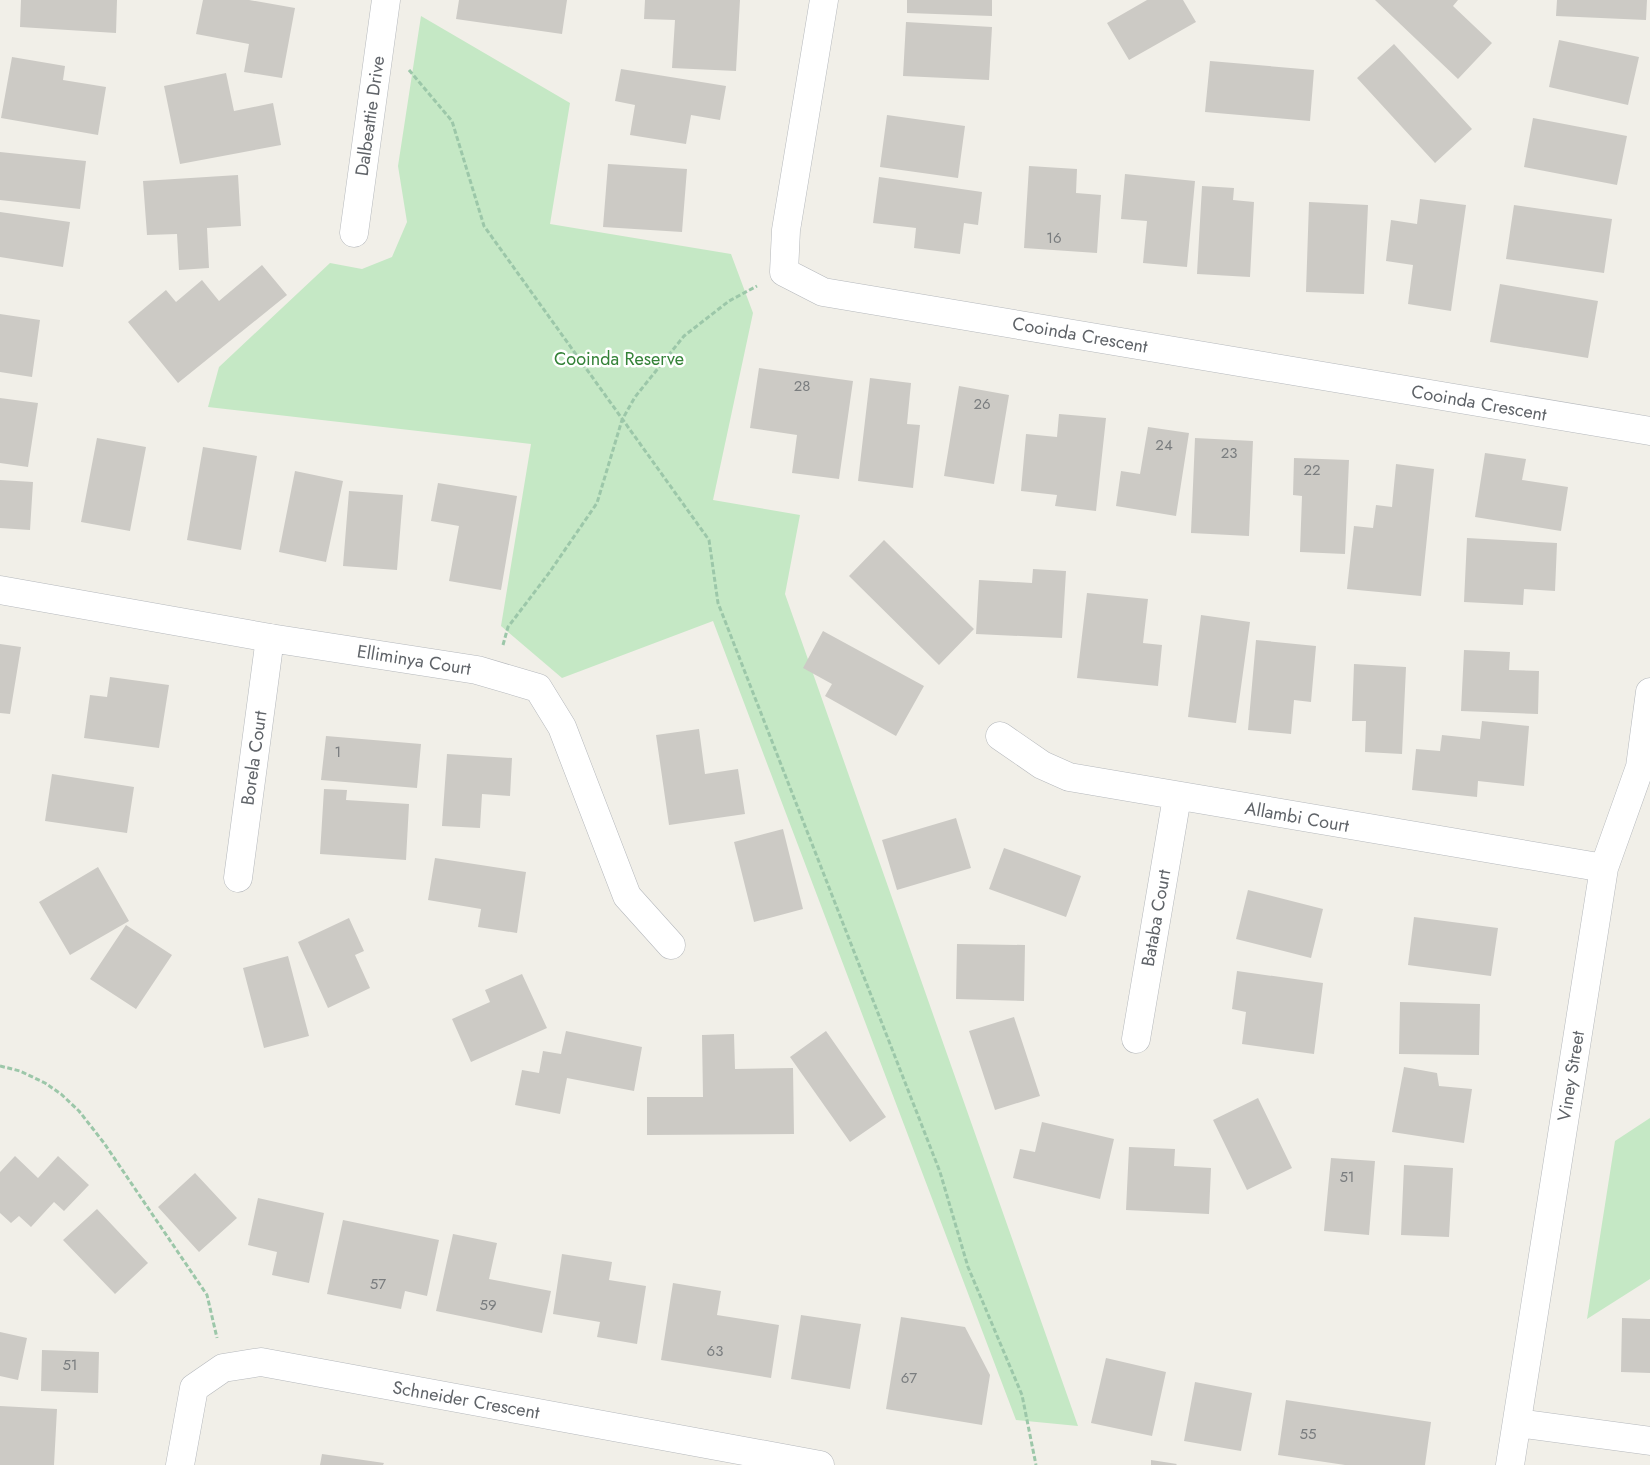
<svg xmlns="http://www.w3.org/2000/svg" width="1650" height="1465" viewBox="0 0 1650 1465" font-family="Jost,sans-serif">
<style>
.green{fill:#c5e8c5}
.building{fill:#cccac5}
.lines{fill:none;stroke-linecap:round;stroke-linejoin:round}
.minor-casing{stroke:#b5b8bc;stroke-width:29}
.path{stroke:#9cc7a9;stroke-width:3;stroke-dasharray:5 2.5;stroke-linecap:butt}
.minor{stroke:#fff;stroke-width:28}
.labels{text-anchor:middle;stroke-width:5;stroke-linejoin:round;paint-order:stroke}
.number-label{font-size:15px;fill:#7a7d7f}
.street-label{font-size:18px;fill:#5f6368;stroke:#fff}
.park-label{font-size:18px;fill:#348238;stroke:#fff}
</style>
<rect width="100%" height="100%" fill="#f1efe8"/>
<path class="green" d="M 421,16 L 570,103 L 550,224 L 731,254 L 753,313 L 713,500 L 800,515 L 785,594 L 1078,1426 L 1016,1420 L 713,621 L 562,678 L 501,626 L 531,444 L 208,407 L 219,367 L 330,263 L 362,269 L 392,257 L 407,222 L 398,166 Z
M 1650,1118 L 1650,1279 L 1587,1319 L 1615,1141 Z"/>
<path class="building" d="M 21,0 L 117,0 L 116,33 L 20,27 Z
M 203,0 L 249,0 L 295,8 L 282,78 L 244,72 L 249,44 L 196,34 Z
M 459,0 L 567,0 L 562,34 L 456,19 Z
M 645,0 L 740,0 L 736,71 L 672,68 L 675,20 L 644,19 Z
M 907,0 L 992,0 L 992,16 L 907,13 Z
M 1147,0 L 1183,0 L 1196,22 L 1129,60 L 1107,23 Z
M 1375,0 L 1458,0 L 1453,6 L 1492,43 L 1458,79 Z
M 1557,0 L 1647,0 L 1646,20 L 1556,16 Z
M 906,22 L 992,27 L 989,80 L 903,76 Z
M 1559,40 L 1639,57 L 1628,105 L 1549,87 Z
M 1394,44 L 1472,129 L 1435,163 L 1357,78 Z
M 12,57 L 65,66 L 63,80 L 106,87 L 98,135 L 1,118 Z
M 1210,61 L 1314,70 L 1310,121 L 1205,112 Z
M 621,69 L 726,86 L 720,120 L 691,115 L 686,144 L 630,135 L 635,105 L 615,101 Z
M 226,73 L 234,111 L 273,103 L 281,145 L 180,164 L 164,86 Z
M 887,115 L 965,126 L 958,178 L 880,167 Z
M 1533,118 L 1627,136 L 1617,185 L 1524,167 Z
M 0,152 L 86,161 L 80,209 L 0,200 Z
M 608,164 L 687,169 L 682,232 L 603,227 Z
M 1029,166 L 1077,169 L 1076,193 L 1101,195 L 1097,253 L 1024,248 Z
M 1125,174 L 1195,181 L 1187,267 L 1143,263 L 1147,221 L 1121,219 Z
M 238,175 L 241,226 L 207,228 L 209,268 L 179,270 L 177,234 L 147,235 L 143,181 Z
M 879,177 L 982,192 L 978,225 L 964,223 L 960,254 L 914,248 L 916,228 L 873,223 Z
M 1202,186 L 1234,188 L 1233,200 L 1254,202 L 1250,277 L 1197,274 Z
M 1420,199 L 1466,205 L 1451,311 L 1408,304 L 1413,265 L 1386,261 L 1391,220 L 1417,224 Z
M 1309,202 L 1368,205 L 1364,294 L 1306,292 Z
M 1514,205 L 1612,219 L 1604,273 L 1506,259 Z
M 0,212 L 70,222 L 63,267 L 0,257 Z
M 262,265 L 287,295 L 178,383 L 128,322 L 166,290 L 176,302 L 202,280 L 219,301 Z
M 1500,284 L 1598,301 L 1588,358 L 1490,342 Z
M 0,314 L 40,320 L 32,377 L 0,372 Z
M 759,368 L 853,381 L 839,479 L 792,473 L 797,435 L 750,428 Z
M 870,378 L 911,383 L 907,424 L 920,425 L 913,488 L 858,481 Z
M 959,386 L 1009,395 L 994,484 L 944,476 Z
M 0,398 L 38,403 L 28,467 L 0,463 Z
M 1059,414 L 1106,418 L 1096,511 L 1055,506 L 1057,495 L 1021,491 L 1026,434 L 1057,437 Z
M 1148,427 L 1189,433 L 1176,516 L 1116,506 L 1121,471 L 1140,474 Z
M 97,438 L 146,447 L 130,531 L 81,522 Z
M 1195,438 L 1253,441 L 1249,536 L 1191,533 Z
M 203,447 L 257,456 L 241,550 L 187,540 Z
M 1485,453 L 1526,459 L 1522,480 L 1568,487 L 1561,531 L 1475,517 Z
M 1294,458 L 1349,460 L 1345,554 L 1300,552 L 1302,496 L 1293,495 Z
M 1396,464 L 1434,469 L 1421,596 L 1347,589 L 1354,526 L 1373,528 L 1376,505 L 1392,507 Z
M 295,471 L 343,481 L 326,562 L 279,552 Z
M 0,480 L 33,482 L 30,530 L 0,528 Z
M 438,483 L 517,496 L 501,590 L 449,581 L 459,526 L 431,521 Z
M 349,491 L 403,495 L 397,570 L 343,566 Z
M 1467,538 L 1557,543 L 1555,591 L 1524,589 L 1523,605 L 1464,602 Z
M 884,540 L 974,629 L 939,665 L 849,576 Z
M 1033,569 L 1066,571 L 1062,638 L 976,634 L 979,580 L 1032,583 Z
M 1087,593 L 1148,599 L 1143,643 L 1162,645 L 1158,686 L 1077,678 Z
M 1201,615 L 1250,622 L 1236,723 L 1188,717 Z
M 823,631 L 924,686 L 896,736 L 825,696 L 832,684 L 803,668 Z
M 1256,640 L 1316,646 L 1311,702 L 1294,700 L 1291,734 L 1248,730 Z
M 0,644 L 21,647 L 10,714 L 0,713 Z
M 1464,650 L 1510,652 L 1509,670 L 1539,671 L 1538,714 L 1461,711 Z
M 1354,664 L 1406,667 L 1402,754 L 1365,752 L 1366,721 L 1352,721 Z
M 110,677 L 169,685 L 159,748 L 84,738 L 90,695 L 107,697 Z
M 1482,721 L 1529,726 L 1524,786 L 1478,781 L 1477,797 L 1412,790 L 1416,749 L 1440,751 L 1442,735 L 1480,739 Z
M 699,729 L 705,774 L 738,769 L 745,814 L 669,825 L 656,735 Z
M 326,736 L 421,744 L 417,788 L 321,780 Z
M 447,754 L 512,758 L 510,796 L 482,794 L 480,828 L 442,826 Z
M 52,774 L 134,787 L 127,833 L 45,821 Z
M 324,789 L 347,790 L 346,800 L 409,804 L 406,860 L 320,854 Z
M 956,818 L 971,868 L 897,890 L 882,840 Z
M 783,829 L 803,909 L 754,922 L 734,842 Z
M 1004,848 L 1081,876 L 1066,917 L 989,889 Z
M 435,858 L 526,872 L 517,933 L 478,927 L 481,909 L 428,900 Z
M 98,867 L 129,921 L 70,955 L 39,902 Z
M 1248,890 L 1323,909 L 1311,958 L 1236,939 Z
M 1414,917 L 1498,928 L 1491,976 L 1408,965 Z
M 349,918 L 364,951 L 355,955 L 370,988 L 328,1008 L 298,942 Z
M 126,925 L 172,955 L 136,1009 L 90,979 Z
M 957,944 L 1025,945 L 1024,1001 L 956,999 Z
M 288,956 L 309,1036 L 264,1048 L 243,968 Z
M 1237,971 L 1323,983 L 1314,1054 L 1242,1044 L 1246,1012 L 1232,1009 Z
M 522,974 L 547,1028 L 471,1062 L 452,1019 L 490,1002 L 485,990 Z
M 1400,1002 L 1480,1004 L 1479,1055 L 1399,1054 Z
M 1014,1017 L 1040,1096 L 995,1110 L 969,1031 Z
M 566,1031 L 642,1047 L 634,1091 L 567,1078 L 560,1114 L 515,1105 L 522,1070 L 539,1073 L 543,1051 L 561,1054 Z
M 826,1031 L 886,1117 L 850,1142 L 790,1057 Z
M 734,1034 L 735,1069 L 793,1068 L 794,1134 L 647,1135 L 647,1097 L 703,1097 L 702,1035 Z
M 1404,1067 L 1437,1073 L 1439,1086 L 1472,1089 L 1464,1143 L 1392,1132 Z
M 1258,1098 L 1292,1168 L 1247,1190 L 1213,1120 Z
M 1042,1122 L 1114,1139 L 1100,1199 L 1013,1178 L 1020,1149 L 1035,1152 Z
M 1129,1147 L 1175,1149 L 1174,1166 L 1211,1168 L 1209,1214 L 1126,1210 Z
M 15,1156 L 38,1178 L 58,1156 L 89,1185 L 64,1211 L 54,1202 L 31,1227 L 19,1216 L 11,1223 L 0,1213 L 0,1172 Z
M 1331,1158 L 1375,1161 L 1369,1235 L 1324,1231 Z
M 1404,1165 L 1453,1168 L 1449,1237 L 1401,1235 Z
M 195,1173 L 237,1218 L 199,1252 L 158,1207 Z
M 258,1198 L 324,1213 L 309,1283 L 272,1275 L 277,1252 L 248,1245 Z
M 97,1209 L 148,1263 L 115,1294 L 63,1240 Z
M 343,1220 L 439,1240 L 427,1296 L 405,1291 L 401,1309 L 327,1294 Z
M 453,1234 L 497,1243 L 489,1279 L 551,1291 L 542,1333 L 436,1311 Z
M 562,1254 L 612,1262 L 609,1280 L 646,1286 L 637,1344 L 597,1337 L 600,1322 L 553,1314 Z
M 673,1283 L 721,1291 L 717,1315 L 779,1325 L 771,1378 L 661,1360 Z
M 801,1315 L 861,1324 L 850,1389 L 791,1379 Z
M 901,1317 L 965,1327 L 990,1375 L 982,1425 L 886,1409 Z
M 1622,1318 L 1650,1319 L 1650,1373 L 1621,1372 Z
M 0,1332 L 27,1338 L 18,1380 L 0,1376 Z
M 42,1350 L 99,1352 L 98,1393 L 41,1391 Z
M 1106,1358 L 1166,1372 L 1152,1436 L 1091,1423 Z
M 1195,1382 L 1252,1393 L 1241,1451 L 1184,1441 Z
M 1286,1400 L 1431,1422 L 1425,1465 L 1345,1465 L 1278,1455 Z
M 0,1406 L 57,1409 L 54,1465 L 0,1465 Z
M 322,1454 L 384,1463 L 383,1465 L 320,1465 Z
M 1151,1460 L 1177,1464 L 1176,1465 L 1151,1465 Z"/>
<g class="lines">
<g class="minor-casing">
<path id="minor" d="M 824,0 L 786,230 L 784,272 L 823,292 L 1650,431
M 354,233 L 386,0
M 0,590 L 270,638 L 477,670 L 538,688 L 562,727 L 627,896 L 671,945
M 1000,736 L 1042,765 L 1069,777 L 1604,868
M 238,878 L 270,638
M 1136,1039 L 1177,797
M 1517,1423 L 1650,1441
M 180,1465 L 194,1388 L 223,1368 L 261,1362 L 820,1465
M 1510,1465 L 1604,868 L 1640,767 L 1650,692"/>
</g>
<path class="path" d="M 409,70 L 452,121 L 484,226 L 709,540 L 718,603 L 940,1172 L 968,1267 L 1022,1395 L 1036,1465
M 503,645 L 508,627 L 549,573 L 597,503 L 622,420 L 635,397 L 684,336 L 729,301 L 757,286
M 0,1066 L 20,1071 L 45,1083 L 61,1094 L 79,1111 L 104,1143 L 207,1295 L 217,1338"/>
<use href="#minor" class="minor"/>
</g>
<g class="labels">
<g class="number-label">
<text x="1054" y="243">16</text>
<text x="802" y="391">28</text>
<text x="982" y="409">26</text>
<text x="1164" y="450">24</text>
<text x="1229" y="458">23</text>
<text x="1312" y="475">22</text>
<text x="338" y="757">1</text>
<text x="1347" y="1182">51</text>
<text x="378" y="1289">57</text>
<text x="488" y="1310">59</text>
<text x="715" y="1356">63</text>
<text x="70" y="1370">51</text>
<text x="909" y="1383">67</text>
<text x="1308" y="1439">55</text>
</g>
<g class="street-label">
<text transform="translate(370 116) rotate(-82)" y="6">Dalbeattie Drive</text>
<text transform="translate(1080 335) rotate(10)" y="6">Cooinda Crescent</text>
<text transform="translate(1479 403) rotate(10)" y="6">Cooinda Crescent</text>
<text transform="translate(414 660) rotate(9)" y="6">Elliminya Court</text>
<text transform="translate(254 758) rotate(-82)" y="6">Borela Court</text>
<text transform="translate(1297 817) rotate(10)" y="6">Allambi Court</text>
<text transform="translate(1156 918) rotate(-80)" y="6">Bataba Court</text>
<text transform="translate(1571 1076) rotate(-81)" y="6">Viney Street</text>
<text transform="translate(466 1400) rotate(10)" y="6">Schneider Crescent</text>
</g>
<g class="park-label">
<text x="619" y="365">Cooinda Reserve</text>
</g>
</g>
</svg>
